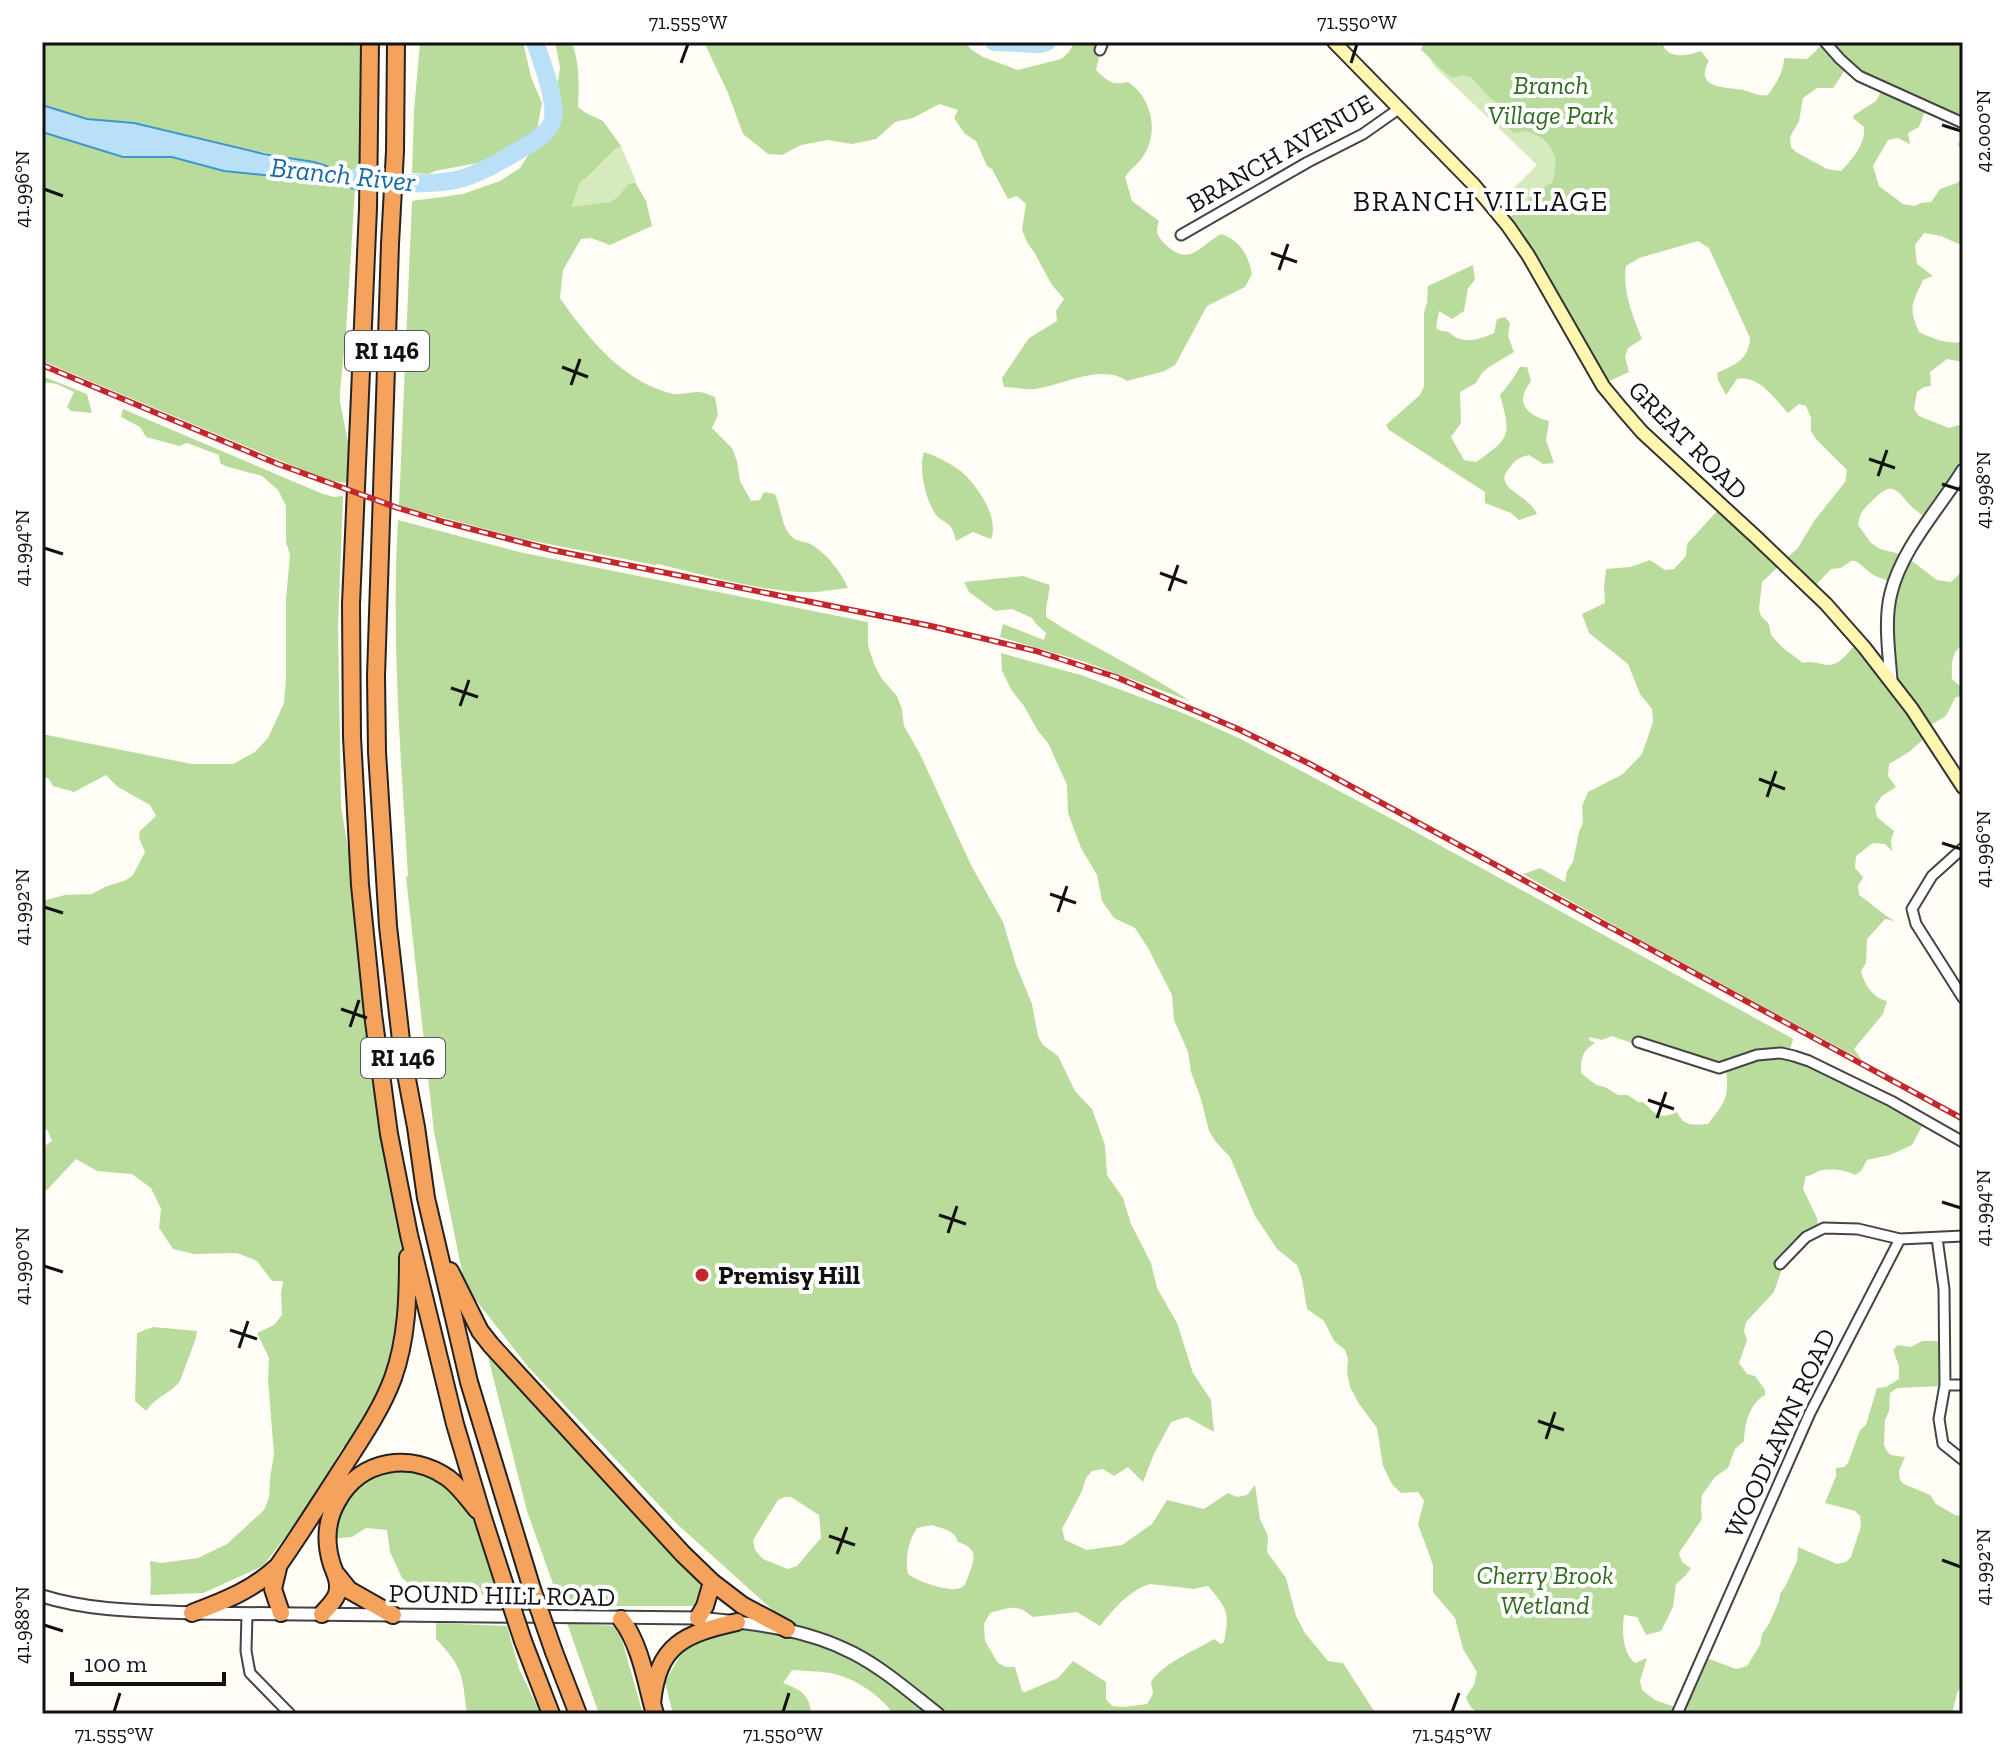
<svg xmlns="http://www.w3.org/2000/svg" width="2005" height="1756" viewBox="0 0 2005 1756" font-family="'Zilla Slab',serif">
<style>
.green{fill:#d5ebbd}
.forest{fill:#b9dc9c;fill-rule:evenodd}
.water{fill:#b9e0f7;stroke:#3f96cf;stroke-width:2}
.lines{fill:none;stroke-linecap:round;stroke-linejoin:round}
.river{stroke:#b9e0f7;stroke-width:18}
.minor-casing{stroke:#444;stroke-width:13}
.tertiary-casing{stroke:#444;stroke-width:15}
.secondary-casing{stroke:#333;stroke-width:16}
.motorway-casing{stroke:#222;stroke-width:20}
.minor{stroke:#fff;stroke-width:9}
.tertiary{stroke:#fff;stroke-width:11}
.secondary{stroke:#fff6b0;stroke-width:12}
.motorway{stroke:#f5a25d;stroke-width:16}
.rail-casing{stroke:#c4262e;stroke-width:6}
.rail{stroke:#fff;stroke-width:3;stroke-dasharray:9;stroke-linecap:butt}
.motorway-bridge-casing{stroke:#222;stroke-width:20;stroke-linecap:butt}
.motorway-bridge{stroke:#f5a25d;stroke-width:16}
.ticks{fill:none;stroke:#111;stroke-width:3}
.poi-dot{fill:#c4262e;stroke:#fff;stroke-width:3}
.labels{text-anchor:middle;stroke-width:8;stroke-linejoin:round;paint-order:stroke}
.shield{fill:#fff;stroke:#585858;stroke-width:2}
.shield-label{font-size:24px;font-weight:bold;fill:#111}
.park-label{font-size:26px;font-style:italic;fill:#2f6b1f;stroke:#fff}
.street-label{font-size:26px;fill:#111;stroke:#fff}
.poi-label{font-size:26px;font-weight:bold;fill:#111;stroke:#fff;text-anchor:start}
.water-label{font-size:28px;font-style:italic;fill:#1768a6;stroke:#fff}
.neighbourhood-label{font-size:28px;letter-spacing:2px;fill:#111;stroke:#fff}
.neatline{fill:none;stroke:#111;stroke-width:3}
.ticks-label{font-size:20px;text-anchor:middle;fill:#111}
</style>
<rect width="100%" height="100%" fill="#fffdf5"/>
<path class="green" d="M 1421,42 L 1585,42 L 1642,148 L 1521,225 L 1506,196 L 1537,165 L 1434,66 Z
M 621,146 L 636,181 C 622,186 623,197 611,202 C 600,206 584,206 572,208 L 580,182 C 596,173 604,155 621,146 Z"/>
<path class="forest" d="M 42,42 L 362,42 L 364,94 L 361,173 L 348,173 L 300,159 L 239,148 L 134,123 L 87,119 L 42,105 Z
M 420,42 L 523,42 L 531,77 L 542,103 L 536,135 L 528,142 L 483,162 L 435,171 L 429,174 L 412,173 L 414,111 Z
M 555,42 L 571,42 C 580,60 579,87 578,107 L 586,113 L 603,121 L 621,146 C 604,155 596,173 580,182 L 572,207 L 611,202 L 619,196 L 627,185 L 635,182 L 646,201 L 652,226 L 610,245 L 591,238 L 581,239 L 563,270 L 560,298 C 587,337 625,384 674,394 C 682,395 690,392 699,392 C 703,392 710,395 715,397 L 718,415 L 712,428 L 732,448 L 737,461 L 740,481 L 751,501 L 760,500 L 764,492 L 775,494 C 781,507 781,524 790,535 C 796,543 805,540 812,545 C 827,554 841,572 848,588 C 838,589 827,591 817,592 C 768,594 705,575 658,564 L 655,565 L 523,539 L 399,506 L 412,201 L 463,194 L 500,181 L 520,168 L 537,142 L 558,125 L 560,118 L 557,88 L 560,67 Z
M 704,42 L 964,42 L 972,50 L 983,57 L 1018,70 L 1061,59 L 1068,53 L 1075,42 L 1103,42 L 1096,70 C 1108,81 1111,86 1128,82 C 1152,97 1160,134 1142,158 C 1137,165 1130,169 1125,177 L 1132,201 L 1159,221 C 1155,232 1157,236 1165,244 C 1190,268 1199,246 1221,234 C 1240,240 1248,255 1252,274 L 1245,287 L 1207,306 L 1175,365 L 1165,371 L 1127,381 C 1100,363 1064,385 1035,389 C 1025,390 1014,387 1004,387 L 1002,378 L 1029,338 L 1057,321 L 1056,311 L 1064,299 L 1052,285 L 1034,252 L 1027,242 L 1022,230 L 1026,204 L 1017,196 L 1008,199 L 992,169 L 987,166 L 976,141 L 965,134 L 954,118 L 958,110 L 939,104 L 913,118 L 895,122 L 876,139 L 852,144 L 828,140 L 801,145 L 782,155 L 768,154 L 743,134 L 728,93 Z
M 1424,42 L 1662,42 C 1666,60 1688,56 1701,51 L 1709,61 C 1693,89 1726,87 1743,90 C 1753,92 1758,97 1768,95 C 1776,84 1784,71 1784,58 L 1807,59 L 1825,42 L 1963,42 L 1963,121 L 1927,106 L 1919,127 L 1908,133 L 1910,144 L 1898,138 L 1888,140 L 1873,166 L 1879,186 L 1903,204 L 1915,206 L 1921,203 L 1931,202 L 1940,189 L 1957,183 L 1962,178 L 1963,156 L 1958,144 L 1963,136 L 1963,246 L 1941,236 L 1924,233 L 1915,245 L 1917,264 L 1933,276 L 1923,280 C 1912,304 1908,307 1919,332 C 1934,339 1947,344 1963,342 L 1963,362 L 1947,359 L 1930,372 L 1931,386 L 1924,387 L 1917,392 L 1914,409 L 1919,416 L 1949,428 L 1959,425 L 1963,426 L 1963,469 L 1928,519 C 1923,516 1918,512 1913,508 C 1898,493 1894,478 1874,499 C 1864,509 1860,511 1858,525 L 1871,543 L 1880,549 L 1904,555 L 1937,580 L 1951,582 L 1963,570 L 1963,645 C 1950,652 1952,666 1952,679 L 1963,689 L 1963,695 L 1955,698 L 1946,716 L 1924,729 L 1927,736 L 1909,752 L 1889,764 L 1888,776 L 1896,787 L 1882,796 L 1875,806 L 1877,817 L 1894,831 L 1891,840 L 1892,851 L 1885,844 L 1873,843 L 1856,856 L 1855,868 L 1863,877 L 1858,886 L 1859,895 C 1871,903 1883,915 1895,921 L 1885,919 L 1867,939 L 1866,963 L 1861,971 C 1864,984 1873,998 1887,1001 L 1883,1014 L 1854,1049 L 1862,1060 C 1746,997 1630,936 1516,870 L 1523,874 L 1540,868 L 1565,882 L 1567,871 L 1573,862 L 1579,832 L 1583,823 L 1582,806 L 1588,792 L 1623,774 L 1642,754 L 1653,722 L 1652,709 L 1640,694 L 1628,664 L 1589,633 L 1582,614 L 1605,603 L 1604,587 L 1606,569 L 1630,567 L 1650,560 L 1665,570 L 1674,569 L 1686,556 L 1687,544 L 1718,510 L 1779,565 L 1798,548 L 1814,521 L 1845,482 L 1847,470 L 1816,439 L 1811,431 L 1811,418 L 1806,406 L 1799,404 L 1788,413 C 1774,398 1759,375 1737,379 L 1726,395 L 1718,380 L 1717,373 C 1734,365 1749,360 1750,338 L 1709,248 L 1698,241 L 1639,258 L 1626,266 C 1622,290 1633,317 1642,339 L 1628,348 L 1625,357 L 1629,372 L 1603,384 L 1503,222 L 1522,208 L 1532,195 L 1553,182 L 1556,159 L 1550,146 L 1542,138 L 1527,131 L 1514,133 L 1506,126 L 1509,119 L 1507,110 L 1489,97 L 1471,77 L 1461,75 L 1453,78 C 1443,73 1431,58 1421,50 ZM 1848,66 L 1884,86 L 1876,101 L 1854,115 L 1853,118 L 1864,127 C 1866,143 1852,160 1841,171 L 1827,169 L 1796,152 L 1791,147 L 1790,137 L 1799,121 L 1803,98 L 1817,88 L 1833,88 ZM 1851,561 L 1856,561 L 1873,575 L 1893,583 L 1886,673 L 1856,644 C 1849,651 1841,664 1830,665 C 1820,665 1813,660 1803,663 L 1783,648 L 1771,635 L 1769,624 L 1761,616 L 1759,609 L 1762,582 L 1779,566 L 1809,592 L 1831,569 L 1841,568 Z
M 42,132 L 123,157 L 172,157 L 224,171 L 305,179 L 355,189 L 346,332 L 340,392 L 340,402 L 351,457 L 349,483 L 329,481 L 42,361 Z
M 1473,265 L 1475,280 L 1468,288 L 1464,311 L 1452,319 L 1439,311 L 1436,328 L 1441,331 C 1453,331 1450,336 1460,339 C 1472,342 1483,338 1494,333 L 1497,319 L 1505,317 L 1510,323 L 1508,336 L 1514,352 L 1489,367 L 1482,373 L 1476,383 L 1460,392 L 1461,423 L 1451,437 L 1464,460 L 1476,462 C 1511,438 1511,435 1500,395 L 1512,380 L 1520,367 L 1527,367 L 1531,381 C 1528,386 1525,389 1524,394 C 1519,410 1537,418 1549,421 L 1546,440 L 1554,463 L 1543,464 L 1529,455 C 1518,458 1514,461 1508,470 C 1493,488 1529,495 1537,514 L 1519,520 L 1511,513 L 1485,503 L 1485,492 L 1389,430 L 1386,425 L 1420,395 L 1424,386 L 1424,312 L 1427,303 L 1428,286 Z
M 42,376 L 87,394 L 92,413 L 71,411 L 67,407 L 74,392 L 57,384 L 42,382 Z
M 123,409 L 323,494 L 334,497 L 343,496 L 338,625 L 341,806 L 353,880 L 390,1189 L 407,1269 L 399,1356 L 351,1449 L 344,1446 L 295,1524 L 263,1566 L 203,1593 L 150,1595 L 151,1584 L 150,1561 L 161,1563 L 198,1558 L 227,1544 L 264,1510 L 269,1498 L 270,1478 L 274,1455 L 268,1379 L 269,1358 L 257,1333 L 274,1325 L 282,1315 L 281,1293 L 283,1281 L 272,1281 L 257,1261 L 237,1253 L 194,1254 L 173,1249 L 159,1228 L 161,1209 L 151,1188 L 132,1174 L 97,1171 L 76,1159 L 48,1189 L 42,1193 L 42,1144 L 46,1145 L 52,1141 L 48,1131 L 42,1127 L 42,901 L 65,895 L 92,894 L 105,887 L 126,880 L 133,875 L 145,852 L 139,838 L 140,831 L 156,816 L 150,805 L 118,787 L 106,775 L 74,792 L 53,786 L 49,779 L 42,776 L 42,734 L 192,764 L 233,764 L 255,752 L 268,738 L 284,703 L 286,677 L 286,599 L 290,555 L 286,542 L 286,506 L 278,490 L 262,476 L 225,466 L 220,463 L 219,455 L 187,443 L 179,446 L 146,437 L 140,427 L 121,417 Z
M 924,452 C 936,456 948,462 958,469 C 976,482 1000,518 991,539 L 973,532 L 956,541 C 952,522 949,527 937,516 C 926,504 918,466 924,452 Z
M 398,520 L 519,552 L 868,622 L 868,645 L 874,664 L 882,679 L 897,696 L 902,709 L 904,726 L 920,754 L 971,865 L 1003,922 L 1016,965 L 1032,1004 L 1038,1036 L 1043,1045 L 1058,1056 L 1075,1091 L 1092,1109 L 1105,1145 L 1107,1175 L 1123,1198 L 1131,1224 L 1151,1263 L 1157,1288 L 1177,1323 L 1193,1373 L 1211,1400 L 1214,1432 L 1187,1417 L 1171,1422 L 1154,1454 L 1143,1482 L 1128,1467 L 1114,1476 L 1103,1469 L 1092,1471 L 1086,1478 L 1082,1491 L 1062,1529 L 1065,1540 L 1087,1550 L 1122,1545 L 1152,1524 L 1167,1500 L 1204,1509 L 1228,1493 L 1237,1497 L 1247,1495 L 1255,1485 L 1260,1519 L 1268,1536 L 1267,1552 L 1286,1578 L 1296,1616 L 1305,1633 L 1328,1661 L 1343,1663 L 1376,1714 L 893,1714 C 881,1695 853,1677 830,1673 C 818,1671 804,1671 792,1670 L 783,1683 C 802,1690 808,1694 812,1714 L 673,1714 L 665,1682 L 692,1635 L 751,1622 L 776,1613 L 677,1524 L 529,1368 L 468,1290 L 463,1277 L 434,1132 L 406,877 L 408,876 C 401,757 391,639 398,520 ZM 785,1497 L 791,1497 L 819,1515 L 821,1538 L 797,1566 L 788,1569 L 763,1559 L 755,1550 L 753,1540 L 778,1500 ZM 932,1525 C 943,1529 955,1530 958,1542 C 980,1549 974,1560 968,1577 C 966,1581 966,1585 962,1587 C 951,1594 917,1581 908,1574 C 905,1558 908,1542 917,1528 ZM 1150,1584 L 1194,1589 L 1208,1586 C 1227,1609 1230,1611 1224,1642 L 1221,1644 L 1214,1639 C 1193,1652 1164,1662 1151,1682 L 1153,1694 L 1147,1704 L 1124,1707 L 1112,1706 L 1106,1699 L 1106,1682 L 1073,1661 L 1058,1678 L 1025,1692 L 1022,1691 L 1015,1667 L 1006,1667 L 998,1663 L 985,1641 L 984,1624 L 990,1613 C 1010,1608 1016,1603 1033,1617 L 1077,1612 L 1100,1626 C 1114,1609 1128,1591 1150,1584 Z
M 1023,576 L 1050,585 L 1046,609 L 1046,617 C 1091,647 1144,670 1190,701 L 1085,662 L 1000,637 L 1003,624 L 1044,640 L 1046,633 L 1036,624 L 1032,618 L 1012,609 L 995,611 L 969,592 L 964,582 Z
M 1001,653 L 1081,675 L 1183,713 L 1241,739 L 1392,819 L 1786,1035 L 1793,1039 L 1788,1058 L 1822,1071 L 1923,1124 L 1912,1145 L 1890,1155 L 1867,1160 L 1861,1171 L 1855,1175 C 1846,1170 1830,1168 1819,1171 C 1814,1173 1811,1176 1806,1176 L 1803,1189 L 1817,1218 L 1818,1229 L 1786,1257 L 1774,1292 L 1746,1322 L 1744,1331 L 1747,1340 L 1739,1363 L 1747,1374 L 1755,1376 L 1765,1390 L 1765,1395 C 1749,1404 1745,1423 1744,1441 L 1735,1449 L 1728,1468 L 1715,1477 L 1702,1495 L 1701,1508 L 1702,1519 L 1679,1553 L 1682,1562 L 1691,1568 L 1686,1575 L 1676,1584 L 1673,1607 L 1661,1631 L 1646,1635 L 1637,1617 L 1624,1615 C 1622,1630 1622,1653 1635,1663 L 1647,1658 L 1640,1681 L 1642,1690 L 1655,1700 L 1678,1708 L 1704,1657 L 1736,1669 L 1747,1666 L 1760,1645 L 1762,1634 L 1769,1624 L 1779,1601 L 1780,1594 L 1786,1585 L 1797,1561 L 1798,1547 L 1837,1564 L 1846,1562 L 1851,1557 L 1861,1526 L 1860,1516 L 1855,1511 L 1825,1503 L 1836,1476 L 1836,1468 L 1844,1467 L 1848,1463 L 1860,1430 L 1866,1425 L 1877,1388 L 1886,1387 L 1899,1379 L 1899,1366 L 1893,1350 L 1898,1345 L 1911,1347 L 1922,1341 L 1942,1341 L 1944,1386 L 1897,1388 L 1890,1393 L 1889,1411 L 1885,1420 L 1884,1444 L 1886,1450 L 1891,1455 L 1905,1457 L 1899,1471 L 1900,1480 L 1904,1484 L 1930,1495 L 1936,1504 L 1955,1515 L 1963,1516 L 1963,1683 L 1957,1693 L 1952,1714 L 1483,1714 C 1474,1711 1469,1707 1466,1697 L 1474,1685 L 1477,1672 L 1463,1649 L 1455,1618 L 1433,1592 L 1433,1565 L 1418,1524 L 1424,1501 L 1418,1492 L 1401,1493 L 1392,1484 L 1383,1466 L 1377,1428 L 1359,1404 L 1350,1387 L 1347,1372 L 1348,1359 L 1345,1350 L 1334,1341 L 1324,1321 L 1307,1309 L 1302,1279 L 1297,1265 L 1277,1249 L 1255,1216 L 1230,1157 L 1216,1142 L 1209,1131 L 1201,1099 L 1191,1072 L 1188,1052 L 1174,1020 L 1172,995 L 1148,948 L 1135,928 L 1114,918 L 1102,901 L 1097,875 L 1081,848 L 1068,813 L 1067,785 L 1048,743 L 1038,731 L 1024,706 L 1012,691 L 1002,671 ZM 1612,1036 L 1716,1073 L 1726,1069 C 1729,1098 1726,1101 1708,1124 C 1694,1125 1684,1127 1677,1112 C 1659,1120 1656,1114 1643,1102 L 1638,1102 L 1628,1095 L 1618,1095 L 1605,1087 L 1596,1085 L 1581,1073 C 1581,1058 1582,1051 1595,1043 L 1589,1040 L 1590,1037 L 1602,1040 Z
M 153,1327 L 197,1331 L 196,1338 L 180,1381 C 170,1394 155,1397 146,1411 L 135,1401 L 137,1333 Z
M 486,1349 L 680,1550 L 702,1585 L 695,1606 L 613,1606 L 558,1598 L 527,1511 Z
M 408,1461 L 469,1498 L 498,1596 L 416,1589 L 402,1578 L 390,1552 L 387,1530 L 366,1528 L 352,1537 L 329,1539 L 348,1482 Z
M 436,1623 L 507,1626 L 519,1669 L 541,1714 L 467,1714 C 462,1676 464,1668 436,1639 Z
M 567,1623 L 618,1626 L 643,1714 L 599,1714 Z"/>
<path class="water" d="M 42,105 L 87,119 L 134,123 L 264,154 L 314,162 L 348,173 L 361,173 L 366,191 L 305,179 L 224,171 L 172,157 L 123,157 L 42,132 Z"/>
<g class="lines">
<path class="river" d="M 994,42 L 1040,44 L 1047,42
M 353,178 C 387,181 422,187 456,180 C 478,175 504,159 523,148 C 533,142 551,132 553,119 C 556,98 542,63 535,42"/>
<g class="minor-casing">
<path id="minor" d="M 1825,42 L 1840,59 L 1859,76 L 1963,123
M 1100,50 L 1103,42
M 1181,235 L 1308,162 L 1363,134 L 1400,108
M 1963,848 L 1932,876 L 1912,909 L 1916,924 L 1963,998
M 1638,1042 L 1719,1068 L 1757,1055 L 1781,1053 L 1794,1056 L 1809,1061 L 1891,1101 L 1963,1142
M 1937,1238 L 1944,1289 L 1945,1385 L 1939,1419 L 1943,1444 L 1963,1460
M 1780,1264 L 1806,1237 L 1824,1228 L 1858,1229 L 1900,1239 L 1963,1236
M 1945,1385 L 1963,1385
M 247,1614 L 246,1651 L 250,1673 L 290,1714
M 1677,1714 L 1810,1413 L 1900,1239"/>
</g>
<g class="tertiary-casing">
<path id="tertiary" d="M 1891,680 C 1889,652 1884,620 1891,593 C 1902,548 1939,509 1963,470
M 42,1596 C 90,1611 141,1611 192,1613 L 698,1618 C 751,1623 805,1628 853,1653 C 884,1669 911,1693 938,1714"/>
</g>
<g class="secondary-casing">
<path id="secondary" d="M 1334,42 L 1474,185 L 1508,226 L 1528,255 L 1603,386 L 1622,409 L 1642,432 L 1757,538 L 1826,604 L 1864,647 L 1912,709 L 1963,787"/>
</g>
<g class="motorway-casing">
<path id="motorway" d="M 370,42 L 368,208 L 351,604 L 352,737 L 360,885 L 373,1014 L 389,1134 L 409,1235 L 455,1424 L 483,1518 L 504,1583
M 396,42 L 395,151 L 390,244 L 376,676 L 377,752 L 388,926 L 403,1058 L 416,1127 L 426,1198 L 469,1382 L 532,1589
M 450,1271 L 480,1331 L 491,1345 L 683,1554 L 712,1582 L 742,1605 L 787,1629
M 278,1568 L 273,1589 L 281,1613
M 337,1575 L 349,1590 L 393,1615
M 192,1613 C 224,1601 253,1590 278,1566 C 301,1533 323,1498 345,1464 C 363,1436 382,1408 393,1378 C 407,1339 408,1297 408,1257
M 322,1614 C 327,1608 334,1602 337,1594 C 340,1584 336,1575 332,1565 C 325,1543 326,1520 338,1500 C 361,1459 411,1452 448,1478 C 460,1487 468,1499 477,1510
M 698,1618 L 705,1606 L 712,1582
M 621,1619 C 641,1645 646,1683 655,1714
M 523,1641 L 551,1714
M 554,1652 L 578,1714
M 652,1703 C 658,1644 684,1634 737,1622"/>
</g>
<use href="#minor" class="minor"/>
<use href="#tertiary" class="tertiary"/>
<use href="#secondary" class="secondary"/>
<use href="#motorway" class="motorway"/>
<g class="rail-casing">
<path id="rail" d="M 42,365 L 278,464 L 398,508 L 444,522 L 552,550 L 931,626 L 1036,651 L 1116,677 L 1238,729 L 1310,764 L 1963,1119"/>
</g>
<use href="#rail" class="rail"/>
<g class="motorway-bridge-casing">
<path id="motorway-bridge" d="M 504,1583 L 523,1641
M 532,1589 L 554,1652"/>
</g>
<use href="#motorway-bridge" class="motorway-bridge"/>
</g>
<path class="ticks" d="M 681,63 L 688,44M 1351,63 L 1357,44M 1942,125 L 1961,131M 44,189 L 63,196M 1271,253 L 1297,262M 1279,270 L 1288,244M 562,367 L 588,377M 571,385 L 580,359M 1869,459 L 1895,468M 1878,476 L 1887,450M 1942,484 L 1961,490M 44,548 L 63,554M 1160,573 L 1187,583M 1169,591 L 1178,565M 451,688 L 478,697M 460,706 L 469,680M 1759,779 L 1785,789M 1767,797 L 1776,771M 1942,843 L 1961,849M 1050,894 L 1076,903M 44,907 L 63,913M 1058,912 L 1067,886M 341,1009 L 367,1018M 350,1027 L 359,1000M 1648,1100 L 1674,1109M 1657,1118 L 1666,1092M 1942,1202 L 1961,1208M 939,1215 L 966,1224M 948,1233 L 957,1206M 44,1266 L 63,1272M 230,1330 L 257,1339M 239,1348 L 248,1321M 1538,1421 L 1564,1430M 1546,1439 L 1555,1412M 829,1536 L 855,1545M 837,1554 L 847,1527M 1942,1560 L 1961,1567M 44,1625 L 63,1631M 114,1712 L 120,1693M 783,1712 L 789,1693M 1452,1712 L 1459,1693"/>
<circle class="poi-dot" cx="702" cy="1275" r="8"/>
<g class="labels">
<g class="shield">
<rect x="345" y="331" width="84" height="40" rx="6"/>
<rect x="361" y="1038" width="84" height="40" rx="6"/>
</g>
<g class="shield-label">
<text x="387" y="359">RI 146</text>
<text x="403" y="1066">RI 146</text>
</g>
<g class="park-label">
<text x="1551" y="94">Branch<tspan x="1551" dy="30">Village Park</tspan></text>
<text x="1545" y="1584">Cherry Brook<tspan x="1545" dy="30">Wetland</tspan></text>
</g>
<g class="street-label">
<text transform="translate(1280 153) rotate(-30)" y="9">BRANCH AVENUE</text>
<text transform="translate(1688 440) rotate(45)" y="9">GREAT ROAD</text>
<text transform="translate(1780 1433) rotate(-65)" y="9">WOODLAWN ROAD</text>
<text transform="translate(502 1595) rotate(1)" y="9">POUND HILL ROAD</text>
</g>
<g class="poi-label">
<text x="718" y="1284">Premisy Hill</text>
</g>
<g class="water-label">
<text transform="translate(343 174) rotate(6)" y="10">Branch River</text>
</g>
<g class="neighbourhood-label">
<text x="1481" y="211">BRANCH VILLAGE</text>
</g>
</g>
<rect width="2005" height="1756" fill="none" stroke="#ffffff" stroke-width="88"/>
<path d="M72 1672v12h152v-12" fill="none" stroke="#111111" stroke-width="4"/>
<text x="84" y="1672" font-size="24" fill="#111111" stroke="#ffffff" stroke-width="6" paint-order="stroke">100 m</text>
<rect x="44" y="44" width="1917" height="1668" class="neatline"/>
<g class="ticks-label">
<text x="688" y="29">71.555°W</text>
<text x="1357" y="29">71.550°W</text>
<text transform="translate(1983 131) rotate(-90)" y="7">42.000°N</text>
<text transform="translate(22 189) rotate(-90)" y="7">41.996°N</text>
<text transform="translate(1983 490) rotate(-90)" y="7">41.998°N</text>
<text transform="translate(22 548) rotate(-90)" y="7">41.994°N</text>
<text transform="translate(1983 849) rotate(-90)" y="7">41.996°N</text>
<text transform="translate(22 907) rotate(-90)" y="7">41.992°N</text>
<text transform="translate(1983 1208) rotate(-90)" y="7">41.994°N</text>
<text transform="translate(22 1266) rotate(-90)" y="7">41.990°N</text>
<text transform="translate(1983 1567) rotate(-90)" y="7">41.992°N</text>
<text transform="translate(22 1625) rotate(-90)" y="7">41.988°N</text>
<text x="114" y="1741">71.555°W</text>
<text x="783" y="1741">71.550°W</text>
<text x="1452" y="1741">71.545°W</text>
</g>
</svg>
